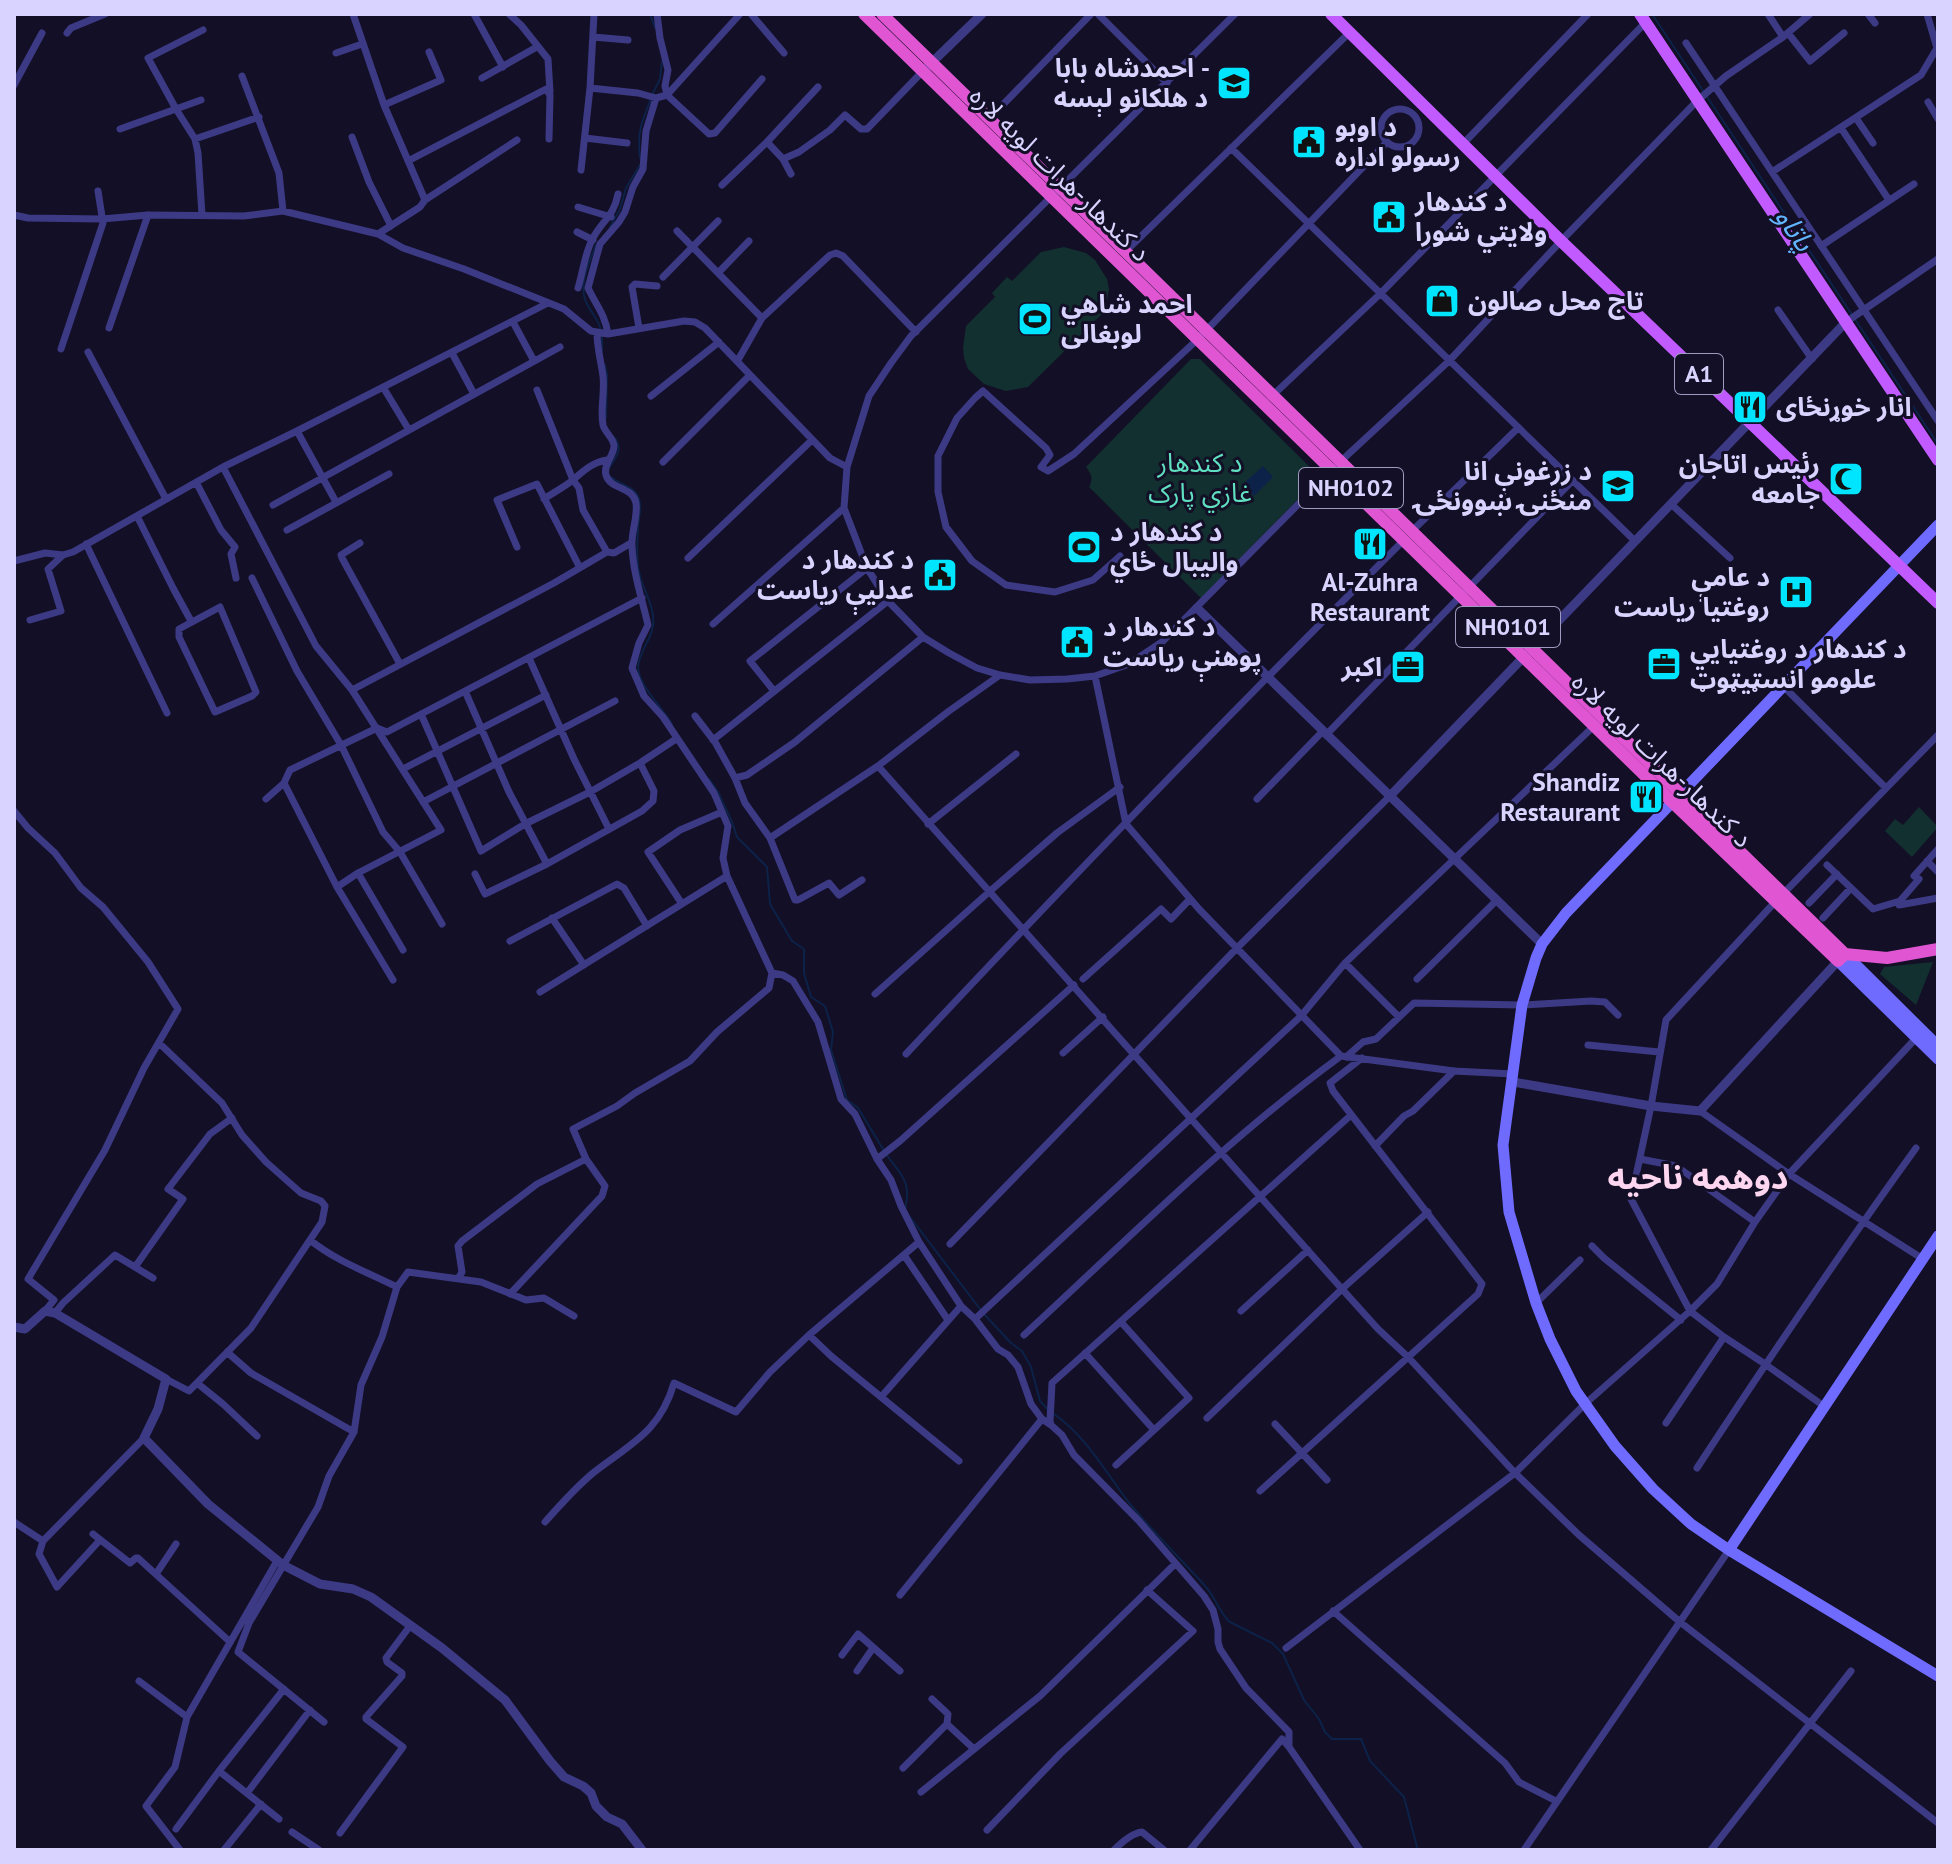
<svg xmlns="http://www.w3.org/2000/svg" width="1952" height="1864" viewBox="0 0 1952 1864" font-family="'PT Sans','Noto Sans Arabic',sans-serif">
<style>
.green{fill:#12302f}
.water{fill:#0c2248}
.lines{fill:none;stroke-linecap:round;stroke-linejoin:round}
.stream{stroke:#0c2248;stroke-width:2}
.minor{stroke:#3d3a85;stroke-width:7}
.tertiary{stroke:#3d3a85;stroke-width:9}
.secondary{stroke:#6f6bff;stroke-width:11}
.primary{stroke:#c25bff;stroke-width:12}
.trunk{stroke:#e055d1;stroke-width:12}
.labels{text-anchor:middle;stroke-width:6;stroke-linejoin:round;paint-order:stroke}
.shield{fill:#130f26;stroke:#9e99be;stroke-width:2}
.shield-label{font-size:24px;font-weight:bold;fill:#d9d4ff}
.poi-label{font-size:26px;font-weight:bold;fill:#d9d4ff;stroke:#130f26;text-anchor:start}
.street-label{font-size:26px;fill:#d9d4ff;stroke:#130f26}
.park-label{font-size:26px;fill:#5fe0c0;stroke:#130f26}
.water-label{font-size:28px;font-style:italic;fill:#62b6ff;stroke:#130f26}
.district-label{font-size:34px;font-weight:bold;fill:#ffd6f0;stroke:#130f26}
</style>
<rect width="100%" height="100%" fill="#130f26"/>
<path class="green" d="M 1064,247 L 1086,253 L 1095,260 L 1107,279 L 1109,289 L 1107,301 L 1103,313 L 1028,387 L 1006,391 L 984,384 L 968,369 L 964,358 L 963,348 L 966,326 L 995,297 L 992,293 L 1007,277 L 1012,281 L 1041,252 Z
M 1191,359 L 1200,359 L 1316,473 L 1316,481 L 1201,598 L 1089,487 C 1093,479 1092,475 1086,467 Z
M 1919,807 L 1938,827 L 1912,857 L 1885,831 L 1895,819 L 1903,825 Z
M 1933,962 L 1916,1005 L 1880,974 L 1884,967 Z"/>
<path class="water" d="M 1263,466 L 1273,477 L 1254,496 L 1243,484 Z"/>
<g class="lines">
<path class="stream" d="M 650,14 L 655,28
M 1652,14 L 1938,444
M 653,93 L 660,79 L 662,61
M 640,158 C 637,133 641,123 651,99
M 610,227 L 620,209 L 626,188 L 640,165
M 596,244 C 590,262 578,284 586,302 C 591,313 599,319 601,331
M 602,337 L 602,351
M 605,365 L 607,375 L 606,418
M 609,468 C 616,457 623,450 615,438
M 611,477 C 620,485 635,486 639,499 C 642,509 638,520 638,530 C 637,541 637,555 638,567 C 640,586 656,606 653,626 C 651,640 639,652 638,667 C 638,685 663,708 672,724
M 709,779 L 718,792 L 732,822 L 737,837 L 767,867 L 770,904 L 792,941 L 804,949 L 804,973 L 811,997 L 825,1006 L 833,1032 L 831,1050 L 847,1100 L 858,1108 L 883,1149
M 886,1154 C 901,1175 912,1181 905,1209
M 910,1217 L 983,1313 L 1011,1343 L 1022,1351 L 1031,1367 L 1040,1401 L 1049,1411
M 1054,1414 C 1087,1437 1106,1473 1130,1504 C 1154,1533 1181,1559 1206,1587 C 1216,1598 1219,1613 1230,1622 L 1272,1643 L 1283,1654 L 1304,1700 L 1319,1719 L 1325,1732 L 1332,1739 L 1361,1739 L 1370,1761 L 1404,1797 L 1417,1847 L 1419,1850"/>
<path class="minor" d="M 353,14 L 384,105 L 425,200 L 420,207 L 378,234
M 474,14 L 503,67
M 509,14 L 521,25 L 548,59 L 550,92
M 657,14 L 660,38 L 668,70 L 665,86 L 667,95 L 709,134 L 715,133 L 762,79
M 751,14 L 784,53
M 1098,14 L 1167,83
M 1235,14 L 911,336 L 891,363 L 869,396 L 847,467 L 844,508 L 867,568 L 888,601 L 923,637 L 949,653 L 977,668 L 1000,675 L 1030,680 L 1067,679 L 1095,676 L 1129,664 L 1162,642 L 1341,461 L 1449,361 L 1561,241 L 1697,101 L 1726,76 L 1783,37 L 1810,14
M 1768,14 L 1783,37
M 1868,14 L 1875,23
M 67,33 L 71,28 L 105,14
M 1788,33 L 1810,61 L 1844,33
M 593,37 L 628,40
M 1686,43 L 1938,421
M 336,53 L 362,44
M 242,76 L 279,173 L 283,211
M 482,78 L 535,48
M 14,85 L 42,33
M 590,88 L 638,93 L 656,98 L 667,95 L 740,14
M 1928,102 L 1938,119
M 384,105 L 441,80 L 429,52
M1381 128a19 19 0 1 1 38 0a19 19 0 1 1-38 0Z
M 1856,118 L 1873,143
M 989,119 L 1091,14
M 1841,128 L 1889,200
M 120,129 L 201,100
M 352,137 L 369,182 L 391,226
M 585,138 L 627,143
M 195,139 L 176,109 L 148,58 L 203,30
M 767,142 L 783,159 L 791,174
M 1462,145 L 1588,14
M 1231,148 L 1635,541
M 783,159 L 799,152 L 830,130 L 845,115 L 861,129 L 867,129 L 923,71
M 408,161 L 546,89 L 550,95 L 549,139
M 581,170 L 590,88 L 594,14
M 1772,172 L 1921,75 L 1937,48 L 1927,14
M 722,185 L 767,142 L 818,87
M 425,200 L 517,140
M 578,207 L 611,217
M 14,215 L 28,218 L 102,219 L 148,215 L 244,216 L 283,211 L 378,234 L 403,248 L 464,269 L 564,309 L 591,331 L 608,334 L 684,321 L 695,322 L 705,328 L 830,458 L 847,467
M 202,215 L 198,153 L 195,139 L 259,117
M 677,231 L 762,318
M 577,232 L 593,240
M 1821,246 L 1914,184
M 1124,253 L 1349,33
M 718,273 L 749,241
M 663,277 L 718,221
M 578,288 C 583,272 585,252 593,238 C 602,221 614,216 618,194
M 1778,310 L 1812,359
M 513,322 L 534,361
M 1846,322 L 1938,259
M 109,328 L 148,215
M 639,328 L 632,287 L 635,284 L 657,286
M 608,334 C 605,314 596,305 588,288 L 600,244 L 619,222 L 625,212 L 633,187 L 643,169 L 646,131 L 656,98
M 61,349 L 103,223 L 98,191
M 88,352 L 166,499
M 452,353 L 474,394
M 738,360 L 762,318 L 830,255 L 836,253 L 843,256 L 916,332
M 383,387 L 409,430
M 537,390 L 573,480 L 579,488 L 583,510 L 607,552
M 651,396 L 719,342
M 1271,397 L 1380,294 L 1646,22
M 297,431 L 336,502
M 663,462 L 750,375
M 223,467 L 316,646 L 352,690 L 441,830 L 358,873 L 337,887
M 196,482 L 221,530 L 235,547 L 231,554 L 236,578
M 544,499 C 553,493 564,487 573,480 C 583,471 593,462 607,460
M 1671,504 L 1730,558
M 273,505 L 560,347
M 137,516 L 173,588 L 191,621
M 287,530 L 389,474
M 1411,532 L 1518,428
M 360,543 L 341,555 L 342,558 L 400,664
M 86,544 L 167,713
M 517,547 L 497,500 L 537,484 L 580,568
M 1120,556 L 1093,580 L 1055,592 L 1006,585 L 972,561 L 946,527 L 938,492 L 938,456 L 957,418 L 975,398 L 983,391 L 1046,448 L 1050,455 L 1041,467 L 1048,471 L 1074,454 L 1198,339 L 1387,142
M 688,558 L 812,440
M 14,561 L 45,553 L 63,555 L 73,552 L 223,467 L 297,431 L 548,303
M 252,578 L 297,671 L 341,745 L 383,832 L 400,852 L 442,924
M 220,607 L 256,692 L 252,696 L 215,712 L 179,637 L 179,629 Z
M 30,620 L 61,611 L 48,569 L 63,555
M 713,624 L 844,508
M 529,658 L 574,759 L 609,829
M 1095,676 L 1126,824 L 1199,909 L 1341,1056 L 1454,1071 L 1513,1074
M 1784,687 L 1886,788
M 352,690 L 554,583 L 607,552 L 614,553 L 631,543
M 465,691 L 509,792 L 547,864
M 774,691 L 750,661 L 867,568
M 421,714 L 481,851 L 525,824 L 590,792 L 640,763 L 676,739
M 695,716 L 715,742 L 735,778 L 745,803 L 770,838 L 795,900 L 798,900 L 829,883 L 839,895 L 862,880
M 1326,735 L 1572,481
M 713,740 L 888,601
M 878,766 L 1342,1289 L 1378,1329 L 1408,1357 L 1515,1473 L 1579,1535 L 1680,1622 L 1938,1823
M 403,769 L 546,695
M 735,778 L 747,775 L 795,742 L 923,637
M 284,783 L 337,887 L 393,980
M 266,799 L 284,783 L 290,770 L 377,728 L 387,732 L 642,598
M 1257,799 L 1323,731
M 423,802 L 615,701
M 14,811 L 28,828 L 55,853 L 81,888 L 103,907 L 148,962 L 178,1009 L 144,1068 L 105,1150 L 28,1279 L 54,1300 L 45,1311
M 928,824 L 1016,754
M 770,838 L 878,766 L 949,711 L 1000,675
M 1927,861 L 1938,872
M 1827,865 L 1873,909 L 1900,901 L 1919,879 L 1914,876 L 1938,849
M 358,873 L 403,950
M 475,874 L 485,894 L 547,864 L 642,811 L 653,801 L 654,791 L 640,763
M 1809,903 L 1837,874
M 682,904 L 648,852 L 680,830 L 722,812
M 1899,905 L 1938,898
M 552,918 L 584,965
M 1823,918 L 1851,888
M 510,941 L 617,884 L 624,888 L 647,926
M 1345,963 L 1399,1017
M 772,973 L 783,975 L 793,981 L 818,1022 L 841,1099 L 855,1114 L 877,1159 L 891,1180 L 901,1206 L 919,1242 L 961,1306 L 975,1319 L 998,1349 L 1008,1355 L 1018,1367 L 1031,1404 L 1042,1419 L 1051,1425
M 1083,979 L 1161,909 L 1171,919 L 1190,899
M 1417,979 L 1497,900
M 540,992 L 727,876
M 875,994 L 989,892 L 1057,833 L 1120,787
M 159,1043 L 222,1103 L 242,1135 L 266,1162 L 301,1193 L 321,1201 L 325,1206 L 322,1222 L 251,1328 L 189,1391 L 166,1379
M 1588,1045 L 1659,1052
M 1063,1053 L 1103,1017
M 906,1054 C 1069,880 1235,708 1404,540
M 1346,1057 L 1363,1042 L 1376,1039 L 1414,1003 L 1522,1005 L 1591,1001 L 1605,1002 L 1618,1015
M 1700,1111 L 1789,1174 L 1923,1259
M 1350,1116 L 1052,1383 L 1050,1421 L 1051,1425 L 1062,1435 L 1074,1455 L 1139,1521 L 1204,1596 L 1213,1610 L 1218,1629 L 1218,1642 L 1220,1649 L 1246,1688 L 1289,1732 L 1289,1747 L 1360,1850
M 1375,1146 L 1404,1116 L 1413,1111 L 1454,1071
M 877,1159 L 900,1141 L 1074,985
M 1640,1159 L 1676,1166 L 1755,1222
M 310,1240 C 336,1261 367,1272 397,1287
M 950,1244 L 1236,949 L 1389,797
M 1592,1246 L 1604,1258 L 1681,1320
M 904,1255 L 948,1320
M 135,1267 L 183,1199 L 168,1189 L 210,1134 L 232,1118
M 459,1277 L 462,1272 L 458,1246 L 462,1241 L 537,1184 L 586,1159 L 573,1129 L 617,1106 L 635,1093 L 690,1061 L 717,1032 L 769,988 L 772,973 L 727,876 L 723,858 L 728,826 L 714,793 L 663,717 L 644,696 L 632,668 L 639,643 L 648,625 C 642,599 633,573 632,546 C 631,533 638,516 636,503 C 633,486 610,490 606,475 C 603,464 614,456 614,446 C 614,438 605,433 603,425 C 600,409 605,392 603,376 C 601,361 597,348 597,333
M 510,1294 L 602,1196 L 605,1186 L 586,1159
M 1536,1303 L 1580,1260
M 1241,1311 L 1308,1250
M 55,1313 L 63,1303 L 115,1255 L 153,1278
M 975,1319 L 1301,1016 L 1345,963 L 1594,726
M 809,1335 L 831,1356 L 959,1461
M 1024,1335 C 1127,1240 1227,1139 1341,1056
M 227,1352 L 251,1373 L 354,1432
M 1085,1353 L 1154,1430
M 197,1383 L 223,1404 L 257,1436
M 881,1397 L 961,1306
M 1825,1407 L 1765,1364 L 1724,1337 L 1690,1311 L 1631,1199 L 1651,1106 L 1666,1020 L 1776,901 L 1938,735
M 1207,1418 L 1342,1289 L 1428,1212
M 1666,1423 L 1724,1337
M 1275,1424 L 1327,1480
M 1116,1465 L 1189,1398 L 1121,1322
M 1697,1468 C 1768,1360 1840,1253 1916,1148
M 1260,1491 L 1478,1294 L 1482,1284 L 1333,1091 L 1330,1083 L 1362,1058
M 14,1522 L 43,1541 L 144,1438
M 545,1522 C 560,1505 575,1488 593,1473 C 630,1444 660,1432 674,1383 L 736,1412 L 770,1372 L 809,1335 L 919,1242
M 93,1534 L 130,1563 L 136,1558 L 138,1558 L 229,1641
M 43,1541 L 39,1554 L 57,1587 L 100,1540
M 156,1574 L 176,1544
M 900,1595 L 1042,1419
M 1333,1611 L 1505,1763 L 1519,1782 L 1556,1801
M 1286,1648 L 1515,1473 L 1585,1404 L 1690,1311 L 1717,1284 L 1755,1222 L 1789,1174 L 1919,1035
M 842,1655 L 858,1634 L 900,1671
M 857,1671 L 873,1648
M 139,1681 L 187,1717
M 932,1699 L 948,1714 L 947,1724 L 974,1749
M 324,1722 L 238,1652 L 249,1623 L 318,1507 L 329,1476 L 354,1432 L 361,1385 L 382,1337 L 397,1287 L 408,1272 L 481,1282 L 526,1300 L 544,1298 L 574,1316
M 903,1768 L 947,1724
M 219,1771 L 279,1819
M 921,1792 L 1040,1696 L 1175,1564
M 247,1793 L 310,1710
M 176,1829 L 219,1771 L 284,1689
M 987,1830 L 1060,1754 L 1193,1631 L 1147,1590
M 292,1832 L 319,1850
M 340,1833 L 403,1747 L 366,1719 L 366,1717 L 402,1676 L 402,1673 L 387,1662 L 386,1658 L 410,1626
M 180,1850 L 146,1806 L 175,1767 L 187,1717 L 277,1561
M 224,1850 L 261,1804
M 1114,1850 C 1122,1842 1132,1833 1142,1832 L 1164,1850
M 1190,1850 L 1282,1739 L 1289,1747
M 1524,1850 L 1729,1550
M 1711,1850 L 1851,1671"/>
<path class="tertiary" d="M 923,71 L 982,14
M 1197,608 L 1542,944
M 1389,797 L 1846,322
M 1513,1082 L 1651,1106 L 1700,1111 L 1838,961
M 14,1327 L 25,1329 L 45,1311 L 55,1313 L 166,1379 L 158,1409 L 144,1438 L 208,1504 L 283,1565 L 320,1584 L 353,1589 L 371,1597 L 442,1648 L 505,1700 L 550,1761 L 564,1777 L 583,1786 L 591,1793 L 596,1806 L 607,1817 L 622,1824 L 642,1850"/>
<path class="secondary" d="M 1845,954 L 1938,1046
M 1838,961 L 1938,1059
M 1938,1236 L 1729,1550 L 1938,1676
M 1729,1550 L 1691,1524 L 1653,1489 L 1615,1446 L 1576,1391 L 1550,1339 L 1536,1303 L 1509,1212 L 1503,1145 L 1522,1005 L 1536,958 L 1542,944 L 1566,913 L 1938,525"/>
<path class="primary" d="M 1331,14 L 1561,241 L 1938,603
M 1640,14 L 1938,460"/>
<path class="trunk" d="M 864,14 L 1672,802 L 1838,961 L 1845,954
M 882,14 L 1845,954 L 1887,958 L 1938,949"/>
</g>
<defs>
<g id="school-square" transform="scale(1.8)"><rect x="-9" y="-9" width="18" height="18" rx="4" fill="#00e5ff" stroke="#130f26"/><path d="M0-5L7-2L0 1L-7-2ZM-4 1L0 2.5L4 1V4Q0 6-4 4Z" fill="#111"/></g>
<g id="civic-square" transform="scale(1.8)"><rect x="-9" y="-9" width="18" height="18" rx="4" fill="#00e5ff" stroke="#130f26"/><path d="M-.6-6.5H3V-4.5H.6V-3L4-1V1h2V6H-6V1h2V-1L-.6-3ZM-1.2 2.5V6h2.4V2.5Z" fill="#111"/></g>
<g id="shop-square" transform="scale(1.8)"><rect x="-9" y="-9" width="18" height="18" rx="4" fill="#00e5ff" stroke="#130f26"/><path d="M-5-2.5h2.3a2.7 3.5 0 0 1 5.4 0H5L5.5 6h-11ZM-1.5-2.5h3a1.5 2.3 0 0 0-3 0Z" fill="#111"/></g>
<g id="stadium-square" transform="scale(1.8)"><rect x="-9" y="-9" width="18" height="18" rx="4" fill="#00e5ff" stroke="#130f26"/><path d="M0-5a6.5 5 0 1 0 0 10a6.5 5 0 1 0 0-10ZM-3.5-1.8h7v3.6h-7Z" fill="#111"/></g>
<g id="restaurant-square" transform="scale(1.8)"><rect x="-9" y="-9" width="18" height="18" rx="4" fill="#00e5ff" stroke="#130f26"/><path d="M-5-6h1v4h1v-4h1v4h1v-4h1v5L-1.5 .5V6h-2V.5L-5-1ZM5-6V6H3V1.5H1.5Q1.5-4 5-6Z" fill="#111"/></g>
<g id="mosque-square" transform="scale(1.8)"><rect x="-9" y="-9" width="18" height="18" rx="4" fill="#00e5ff" stroke="#130f26"/><path d="M3.5-4.9A6 6 0 1 0 3.5 4.9A5 5 0 1 1 3.5-4.9Z" fill="#111"/></g>
<g id="hospital-square" transform="scale(1.8)"><rect x="-9" y="-9" width="18" height="18" rx="4" fill="#00e5ff" stroke="#130f26"/><path d="M-5-5h3v3.5h4V-5h3V5h-3V1.5h-4V5h-3Z" fill="#111"/></g>
<g id="office-square" transform="scale(1.8)"><rect x="-9" y="-9" width="18" height="18" rx="4" fill="#00e5ff" stroke="#130f26"/><path d="M-6-3h4V-5.5h4V-3h4V5H-6ZM-1-4.5V-3h2v-1.5ZM-6 0V1H6V0Z" fill="#111"/></g>
</defs>
<g fill-rule="evenodd">
<use href="#school-square" x="1234" y="83"/>
<use href="#civic-square" x="1309" y="142"/>
<use href="#civic-square" x="1389" y="217"/>
<use href="#shop-square" x="1442" y="301"/>
<use href="#stadium-square" x="1035" y="319"/>
<use href="#restaurant-square" x="1750" y="407"/>
<use href="#mosque-square" x="1846" y="479"/>
<use href="#school-square" x="1618" y="486"/>
<use href="#restaurant-square" x="1370" y="544"/>
<use href="#stadium-square" x="1084" y="547"/>
<use href="#civic-square" x="940" y="575"/>
<use href="#hospital-square" x="1796" y="592"/>
<use href="#civic-square" x="1077" y="642"/>
<use href="#office-square" x="1664" y="664"/>
<use href="#office-square" x="1408" y="667"/>
<use href="#restaurant-square" x="1646" y="797"/>
</g>
<g class="labels">
<g class="shield">
<rect x="1675" y="354" width="48" height="40" rx="6"/>
<rect x="1299" y="468" width="104" height="40" rx="6"/>
<rect x="1456" y="607" width="104" height="40" rx="6"/>
</g>
<g class="shield-label">
<text x="1699" y="382">A1</text>
<text x="1351" y="496">NH0102</text>
<text x="1508" y="635">NH0101</text>
</g>
<g class="poi-label">
<text x="1208" y="77" text-anchor="end">احمدشاه بابا -<tspan x="1208" dy="30">د هلکانو لېسه</tspan></text>
<text x="1335" y="136">د اوبو<tspan x="1335" dy="30">رسولو اداره</tspan></text>
<text x="1415" y="211">د کندهار<tspan x="1415" dy="30">ولايتي شورا</tspan></text>
<text x="1468" y="310">تاج محل صالون</text>
<text x="1061" y="313">احمد شاهي<tspan x="1061" dy="30">لوبغالی</tspan></text>
<text x="1776" y="416">انار خوړنځای</text>
<text x="1820" y="473" text-anchor="end">رئيس اتاجان<tspan x="1820" dy="30">جامعه</tspan></text>
<text x="1592" y="480" text-anchor="end">د زرغونې انا<tspan x="1592" dy="30">منځنۍ ښوونځۍ</tspan></text>
<text x="1110" y="541">د کندهار د<tspan x="1110" dy="30">واليبال ځاي</tspan></text>
<text x="914" y="569" text-anchor="end">د کندهار د<tspan x="914" dy="30">عدلیې رياست</tspan></text>
<text x="1770" y="586" text-anchor="end">د عامې<tspan x="1770" dy="30">روغتیا ریاست</tspan></text>
<text x="1370" y="591" text-anchor="middle">Al-Zuhra<tspan x="1370" dy="30">Restaurant</tspan></text>
<text x="1103" y="636">د کندهار د<tspan x="1103" dy="30">پوهنې رياست</tspan></text>
<text x="1690" y="658">د کندهار د روغتيايي<tspan x="1690" dy="30">علومو انسټيټوټ</tspan></text>
<text x="1382" y="676" text-anchor="end">اکبر</text>
<text x="1620" y="791" text-anchor="end">Shandiz<tspan x="1620" dy="30">Restaurant</tspan></text>
</g>
<g class="street-label">
<text transform="translate(1060 174) rotate(44)" y="9">د کندهار-هرات لويه لاره</text>
<text transform="translate(1662 760) rotate(44)" y="9">د کندهار-هرات لويه لاره</text>
</g>
<g class="park-label">
<text x="1200" y="472">د کندهار<tspan x="1200" dy="30">غازي پارک</tspan></text>
</g>
<g class="water-label">
<text transform="translate(1795 229) rotate(56)" y="10">پاتاو</text>
</g>
<g class="district-label">
<text x="1698" y="1189">دوهمه ناحیه</text>
</g>
</g>
<rect width="1952" height="1864" fill="none" stroke="#d9d4ff" stroke-width="32"/>
</svg>
